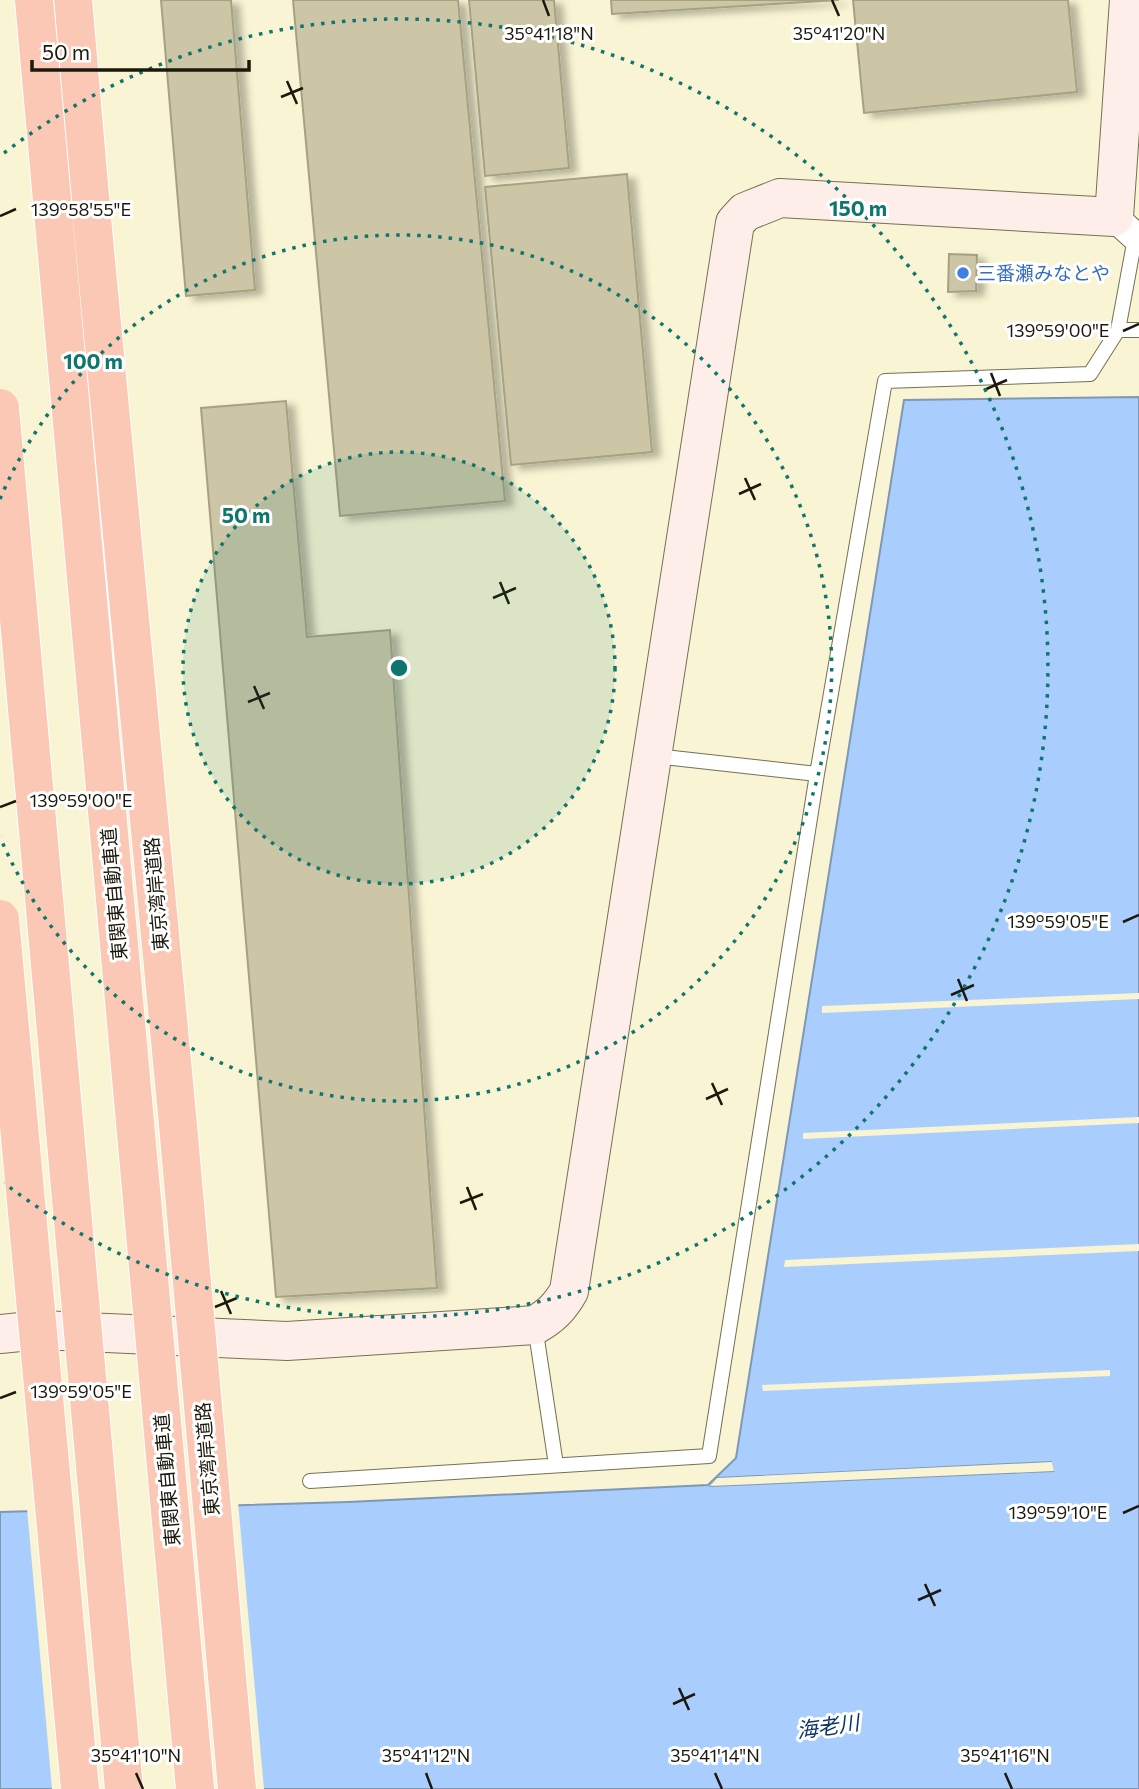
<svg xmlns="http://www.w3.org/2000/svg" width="1139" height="1789" viewBox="0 0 1139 1789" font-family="Commissioner,'Noto Sans JP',sans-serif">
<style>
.water{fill:#a9cefd;stroke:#7e98b5;stroke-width:2;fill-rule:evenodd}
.pier{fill:#f9f4d3;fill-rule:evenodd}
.building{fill:#ccc6a6;stroke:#a6a181;stroke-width:2;filter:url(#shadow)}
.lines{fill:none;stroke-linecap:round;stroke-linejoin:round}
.lane-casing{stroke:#757053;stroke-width:16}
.street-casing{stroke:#757053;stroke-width:30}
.secondary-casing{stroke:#757053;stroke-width:40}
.highway-casing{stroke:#fff;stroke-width:40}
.lane{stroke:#fff;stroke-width:14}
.street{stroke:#fff;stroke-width:28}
.secondary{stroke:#feeee9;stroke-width:38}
.highway{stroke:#fbc8b5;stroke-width:38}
.highway-bridge-casing{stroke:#fff;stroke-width:40;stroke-linecap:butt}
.highway-bridge{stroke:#fbc8b5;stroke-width:38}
.ticks{fill:none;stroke:#1b190d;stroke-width:2.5}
.ring{fill:none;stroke:#0f766e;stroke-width:3.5;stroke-dasharray:3.5 7}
.shop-dot{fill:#3f7fe0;stroke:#fff;stroke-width:2.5}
.labels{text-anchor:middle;stroke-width:6;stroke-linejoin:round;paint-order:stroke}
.shop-label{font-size:19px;fill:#366cbe;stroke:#fff;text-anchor:start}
.street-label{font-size:19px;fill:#1b190d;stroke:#fff}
.water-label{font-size:21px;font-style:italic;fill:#0d3666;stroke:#fff}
.ticks-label{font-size:18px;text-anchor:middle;fill:#1b190d;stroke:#fff;stroke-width:6;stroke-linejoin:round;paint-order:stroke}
.centre{fill:#0f766e;stroke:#fff;stroke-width:3.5}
.ring-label{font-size:21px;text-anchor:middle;font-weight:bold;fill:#0f766e;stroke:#fff;stroke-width:6;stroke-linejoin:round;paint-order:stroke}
</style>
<defs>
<filter id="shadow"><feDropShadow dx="8" dy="4.5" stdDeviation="3.5" flood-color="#0004"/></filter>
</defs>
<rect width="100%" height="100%" fill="#f9f4d3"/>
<path class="water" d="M 1139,397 L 1139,1789 L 0,1789 L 0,1512 L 348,1502 L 708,1485 L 736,1458 L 904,400 ZM 1051,1462 L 1053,1471 L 711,1486 L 718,1478 Z"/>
<path class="pier" d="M 1139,993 L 1139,999 L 822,1013 L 822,1006 Z
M 1139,1117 L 1139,1123 L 803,1139 L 803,1133 Z
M 1139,1244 L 1139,1251 L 784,1267 L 785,1260 Z
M 1110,1370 L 1110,1376 L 763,1391 L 762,1385 Z
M 1052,1462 L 1054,1471 L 710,1486 L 717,1478 ZM 1049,1466 L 1049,1468 L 718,1483 L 719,1481 Z
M 238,1502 L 264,1789 L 52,1789 L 27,1508 Z"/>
<path class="building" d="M 161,0 L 231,0 L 255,290 L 186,296 Z
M 293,0 L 458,0 L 505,501 L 340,516 Z
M 469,0 L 554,0 L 569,168 L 485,176 Z
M 611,0 L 839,0 L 612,14 Z
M 853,0 L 1068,0 L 1077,92 L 864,113 Z
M 627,174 L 652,452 L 511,465 L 485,187 Z
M 949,254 L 977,255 L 976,291 L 948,292 Z
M 286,401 L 307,637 L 390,630 L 437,1288 L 276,1297 L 201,408 Z"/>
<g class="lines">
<g class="lane-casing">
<path id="lane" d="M 1118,330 L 1139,330
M 655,756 L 817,774
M 535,1326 L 556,1465
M 310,1481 L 709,1456 L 817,774 L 885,381 L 1090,374 L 1118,330 L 1135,238"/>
</g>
<g class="street-casing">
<path id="street" d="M 1114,217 L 1139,240"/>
</g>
<g class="secondary-casing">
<path id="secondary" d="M 0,1334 L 40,1330 L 287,1341 L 535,1325 C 551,1316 560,1307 569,1291 L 735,223 L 745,212 L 780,198 L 1114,217 L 1129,0"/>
</g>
<g class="highway-casing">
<path id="highway" d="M 73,0 L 91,208"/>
</g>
<use href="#lane" class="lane"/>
<use href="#street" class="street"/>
<use href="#secondary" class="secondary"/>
<use href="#highway" class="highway"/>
<g class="highway-bridge-casing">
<path id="highway-bridge" d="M 34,0 L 195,1789
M 91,208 L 177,1114 L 237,1789
M 0,408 L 124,1789
M 0,919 L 80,1789"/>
</g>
<use href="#highway-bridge" class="highway-bridge"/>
</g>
<path class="ticks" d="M 543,0 L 549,16M 832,0 L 839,16M 287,81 L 297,104M 281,97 L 303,88M 0,216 L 16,209M 1123,331 L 1139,324M 991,373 L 1000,396M 984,390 L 1007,380M 745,478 L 755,500M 739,494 L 761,484M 500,582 L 509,604M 493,598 L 516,588M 254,686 L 264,709M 248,702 L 270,693M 0,807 L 16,801M 1123,922 L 1139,915M 958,979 L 967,1001M 951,995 L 974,985M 712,1083 L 722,1105M 706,1099 L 728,1089M 467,1187 L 476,1210M 460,1203 L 483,1194M 221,1291 L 231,1314M 215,1307 L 237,1298M 0,1398 L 16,1392M 1123,1513 L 1139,1506M 925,1584 L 935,1606M 918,1600 L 941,1590M 679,1688 L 689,1710M 673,1704 L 695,1694M 136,1773 L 143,1789M 426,1773 L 432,1789M 715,1773 L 722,1789M 1005,1773 L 1012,1789"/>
<circle cx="399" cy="668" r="216" fill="#0f766e" fill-opacity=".12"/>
<g class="ring">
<circle cx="399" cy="668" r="216"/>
<path d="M0 499A433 433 0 1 1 0 837"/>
<path d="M4 153A649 649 0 1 1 4 1183"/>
</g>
<circle class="shop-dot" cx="963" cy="273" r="7"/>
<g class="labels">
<g class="shop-label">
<text x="977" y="280">三番瀬みなとや</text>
</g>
<g class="street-label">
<text transform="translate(114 894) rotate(-95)" y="7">東関東自動車道</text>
<text transform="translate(156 894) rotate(-95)" y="7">東京湾岸道路</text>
<text transform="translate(207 1459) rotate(-95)" y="7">東京湾岸道路</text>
<text transform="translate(167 1480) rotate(-95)" y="7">東関東自動車道</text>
</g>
<g class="water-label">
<text transform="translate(828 1727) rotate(-8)" y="7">海老川</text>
</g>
</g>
<g class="ticks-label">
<text x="549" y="40">35°41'18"N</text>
<text x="839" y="40">35°41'20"N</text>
<text x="81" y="216">139°58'55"E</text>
<text x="1058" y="337">139°59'00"E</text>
<text x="81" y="807">139°59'00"E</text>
<text x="1058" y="928">139°59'05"E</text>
<text x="81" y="1398">139°59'05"E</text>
<text x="1058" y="1519">139°59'10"E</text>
<text x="136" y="1762">35°41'10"N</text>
<text x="426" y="1762">35°41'12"N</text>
<text x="715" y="1762">35°41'14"N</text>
<text x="1005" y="1762">35°41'16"N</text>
</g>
<circle cx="399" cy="668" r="10" class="centre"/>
<g class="ring-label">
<text x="858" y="216">150 m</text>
<text x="93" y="369">100 m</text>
<text x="246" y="523">50 m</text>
</g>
<path d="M32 60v10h217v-10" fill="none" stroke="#1b190d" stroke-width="3.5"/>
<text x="42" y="60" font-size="21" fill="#1b190d" stroke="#ffffff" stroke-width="5" paint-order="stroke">50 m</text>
</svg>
